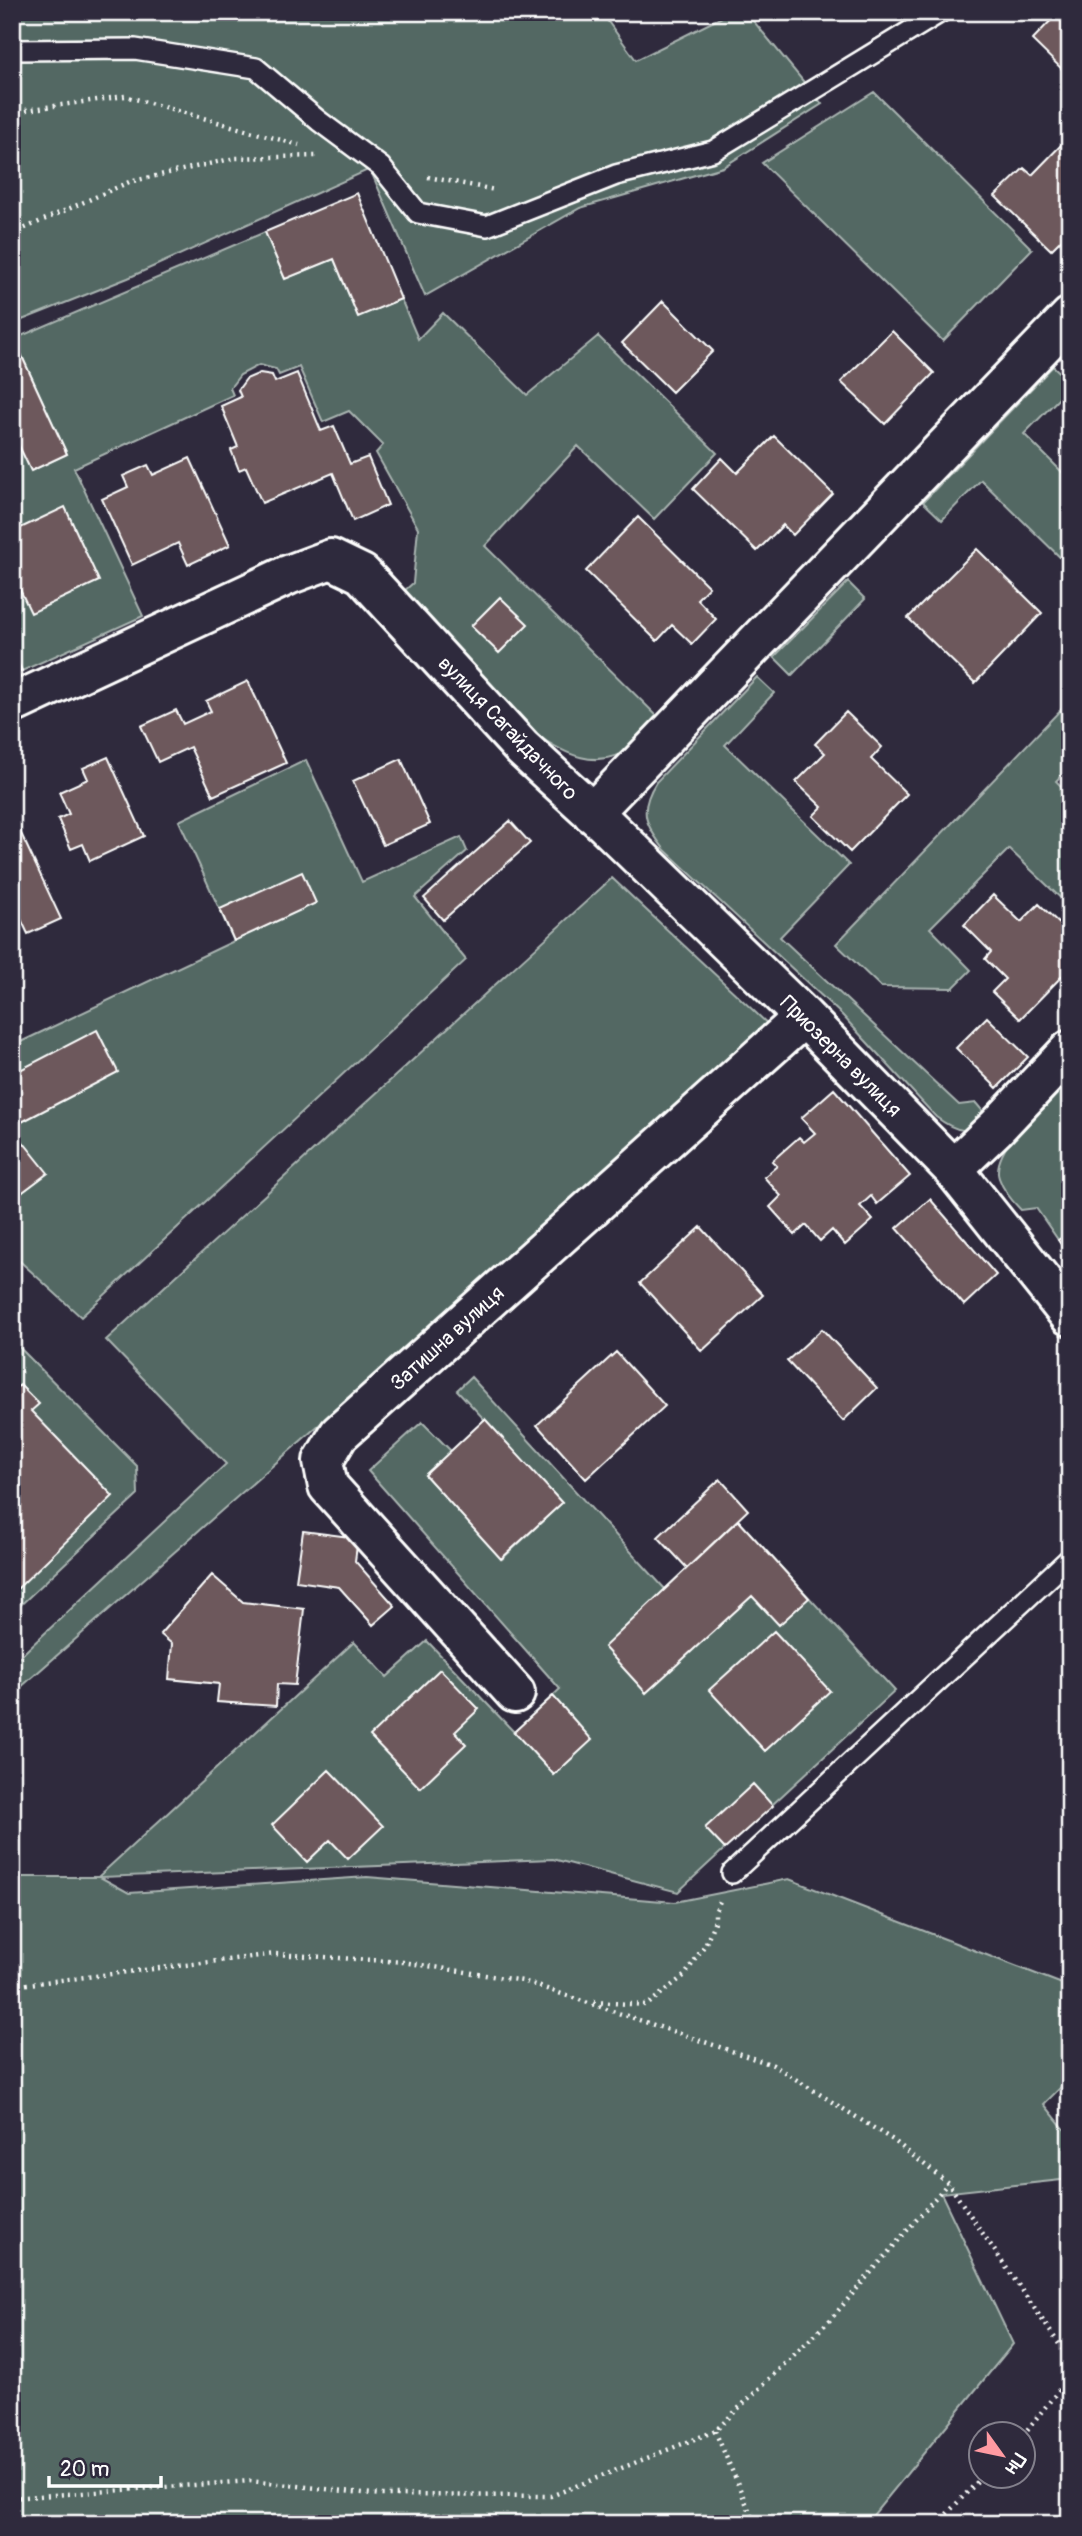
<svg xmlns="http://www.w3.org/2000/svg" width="1082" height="2536" viewBox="0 0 1082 2536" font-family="Pangolin,sans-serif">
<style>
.green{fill:#536863;stroke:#a9b4b1;stroke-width:2}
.building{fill:#6d595b;stroke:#fff;stroke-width:2}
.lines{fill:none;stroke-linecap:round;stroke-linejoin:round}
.service-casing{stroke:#fff;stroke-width:24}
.minor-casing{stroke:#fff;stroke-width:44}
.path{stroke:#fff;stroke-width:4.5;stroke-dasharray:2 5;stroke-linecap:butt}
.service{stroke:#2f2a3d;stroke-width:19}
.minor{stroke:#2f2a3d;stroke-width:38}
.labels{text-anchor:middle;stroke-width:5;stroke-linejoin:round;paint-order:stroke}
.street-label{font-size:21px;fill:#fff;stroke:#2f2a3d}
</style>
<rect width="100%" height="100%" fill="#2f2a3d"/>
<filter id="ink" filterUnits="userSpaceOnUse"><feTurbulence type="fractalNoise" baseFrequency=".0143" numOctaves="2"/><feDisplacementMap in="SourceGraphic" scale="14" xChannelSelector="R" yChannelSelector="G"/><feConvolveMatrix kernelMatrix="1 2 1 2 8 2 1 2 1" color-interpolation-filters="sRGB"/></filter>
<g filter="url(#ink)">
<path class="green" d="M 12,12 L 601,12 L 636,60 L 732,12 L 746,12 L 822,104 L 723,167 L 580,208 L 425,296 L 370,169 L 128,278 L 12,324 Z
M 874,92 L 1032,249 L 943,341 L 762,163 Z
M 265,232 L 285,279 L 334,259 L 358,316 L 401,299 L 418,339 L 443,313 L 527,395 L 598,336 L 717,453 L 654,519 L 578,446 L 485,546 L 659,718 C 651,727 642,739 632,747 C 597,772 564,754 534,733 L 403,592 L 413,583 L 418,528 L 376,453 L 383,445 L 349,411 L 323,422 L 299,367 L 279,375 L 276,369 L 259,365 L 240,375 L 230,388 L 233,395 L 74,468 L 143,616 L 22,671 L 12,651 L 12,431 L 31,471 L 67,454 L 14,339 Z
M 1053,366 L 1070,382 L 1070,387 L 1024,434 L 1070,480 L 1070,567 L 981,480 L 942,520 L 923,502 Z
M 848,582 L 865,599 L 792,675 L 774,657 Z
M 757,677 L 774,693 L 725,745 L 849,865 L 780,937 L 959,1105 L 976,1103 L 991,1121 C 969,1135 956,1132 936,1117 L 842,1015 L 665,850 C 645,825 638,811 656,782 Z
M 1070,700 L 1070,766 L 1056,781 L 1070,795 L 1070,907 L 1009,849 L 930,928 L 971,970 L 953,988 L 881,987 L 836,944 Z
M 306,760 L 362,882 L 461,837 L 467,851 L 415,897 L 466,960 L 81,1317 L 12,1254 L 12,1200 L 47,1173 L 12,1128 L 12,1046 L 234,941 L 179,821 Z
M 612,878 L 771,1027 L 12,1695 L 12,1664 L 226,1464 L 106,1340 Z
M 1070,1077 L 1070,1257 L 1036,1208 L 1021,1210 C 1012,1201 1003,1190 999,1178 C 989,1149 1051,1097 1070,1077 Z
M 12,1340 L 137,1466 L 138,1495 L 12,1613 Z
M 471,1377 L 665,1589 L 738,1520 L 895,1691 L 678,1892 L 553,1859 L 100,1877 L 129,1893 L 367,1877 L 675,1902 L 789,1879 L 1070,1987 L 1070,2078 L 1044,2104 L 1070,2136 L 1070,2179 L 941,2193 L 1013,2344 L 866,2524 L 12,2524 L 12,1877 L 98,1877 L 354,1642 L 387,1677 L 427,1641 L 514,1732 L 560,1689 L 368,1471 L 422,1422 L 451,1451 L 425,1475 L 502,1559 L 562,1503 L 457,1390 Z"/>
<path class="building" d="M 1057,14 L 1070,27 L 1070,77 L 1032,40 Z
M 1068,138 L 1070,231 L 1051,250 L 995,196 L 1024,168 L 1032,175 Z
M 357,193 L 401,299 L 358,317 L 334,259 L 285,279 L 265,232 Z
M 663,301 L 713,351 L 672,392 L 622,343 Z
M 892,331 L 934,373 L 885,424 L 841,382 Z
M 14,339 L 67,454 L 31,471 L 12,431 Z
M 260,373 L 272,375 L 275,382 L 297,373 L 321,431 L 334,426 L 350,464 L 368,457 L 388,505 L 353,521 L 333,473 L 262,503 L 246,467 L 239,470 L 231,450 L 238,447 L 221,406 L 241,397 L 238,390 L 246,379 Z
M 774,436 L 833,494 L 793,535 L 783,525 L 757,551 L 693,489 L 722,458 L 737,473 Z
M 190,458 L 230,545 L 188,565 L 178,543 L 132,565 L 102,499 L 128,487 L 123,476 L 148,465 L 153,475 Z
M 65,507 L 99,581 L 31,613 L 12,573 L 12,532 Z
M 638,517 L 709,587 L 697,599 L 716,619 L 692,644 L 672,625 L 657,641 L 586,571 Z
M 977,549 L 1042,613 L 975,683 L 908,618 Z
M 500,597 L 528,624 L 499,653 L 471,626 Z
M 12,651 L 22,671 L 12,676 Z
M 248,681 L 286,763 L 213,796 L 190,747 L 158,762 L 141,726 L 176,710 L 183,724 L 211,711 L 206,701 Z
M 846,712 L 882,747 L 871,759 L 907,794 L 850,852 L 813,816 L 822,807 L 796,782 L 825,753 L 815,744 Z
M 108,757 L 144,836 L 90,861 L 83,844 L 71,849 L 58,819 L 69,814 L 59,792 L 88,779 L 83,768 Z
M 401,759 L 430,824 L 383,845 L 353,781 Z
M 510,821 L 530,843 L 443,920 L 424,898 Z
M 18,827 L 61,919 L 28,934 L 12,900 L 12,830 Z
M 302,872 L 316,903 L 234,941 L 220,909 Z
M 993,895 L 1021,922 L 1039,904 L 1070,934 L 1070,968 L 1020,1019 L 992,992 L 1005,979 L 985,959 L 991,952 L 964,925 Z
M 987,1017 L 1028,1057 L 997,1088 L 956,1048 Z
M 97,1030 L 118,1072 L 12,1127 L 12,1074 Z
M 834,1089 L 910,1176 L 877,1204 L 871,1196 L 860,1206 L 873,1220 L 845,1245 L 832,1230 L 820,1241 L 806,1225 L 795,1235 L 770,1207 L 781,1196 L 764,1177 L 777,1166 L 772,1161 L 799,1137 L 804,1142 L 815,1133 L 801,1118 Z
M 12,1128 L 48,1173 L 12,1200 Z
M 930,1199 L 996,1275 L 964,1305 L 897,1228 Z
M 701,1227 L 763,1295 L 702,1351 L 640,1283 Z
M 1070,1232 L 1070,1257 L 1058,1240 Z
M 822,1329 L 877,1388 L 843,1421 L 787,1361 Z
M 616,1352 L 665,1406 L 586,1479 L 537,1425 Z
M 20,1385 L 39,1404 L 31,1411 L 113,1496 L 12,1594 L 12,1391 Z
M 485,1419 L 562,1503 L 501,1559 L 425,1475 Z
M 720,1479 L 748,1510 L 687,1568 L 658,1537 Z
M 738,1520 L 809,1598 L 779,1625 L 752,1596 L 646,1693 L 604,1647 Z
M 303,1531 L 358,1538 L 355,1561 L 395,1606 L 373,1625 L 339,1587 L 296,1581 Z
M 212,1575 L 243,1602 L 304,1609 L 295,1685 L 277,1684 L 276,1706 L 217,1702 L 219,1684 L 169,1679 L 172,1644 L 160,1634 Z
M 774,1631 L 830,1691 L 765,1751 L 709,1690 Z
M 440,1669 L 479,1709 L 455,1732 L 466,1744 L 420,1788 L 370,1736 Z
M 553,1696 L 592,1740 L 554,1775 L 514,1732 Z
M 329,1770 L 383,1826 L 348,1859 L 330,1840 L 307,1862 L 272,1825 Z
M 753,1784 L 773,1806 L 725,1849 L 705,1828 Z"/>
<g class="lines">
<g class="service-casing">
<path id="service" d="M 12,50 L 135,49 L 256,68 L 319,121 L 381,167 L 418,213 L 487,226 L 616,175 L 713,151 L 941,12
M 732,1873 L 1070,1558"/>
</g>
<g class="minor-casing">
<path id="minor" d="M 12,704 L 288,575 L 331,559 L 362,574 L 522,748 L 606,825 L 804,1017 L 953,1169 L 1070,1316
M 592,813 L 1070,317
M 953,1169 L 996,1128 L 1070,1050
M 515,1693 L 328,1486 L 323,1461 L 339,1434 L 804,1017"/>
</g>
<path class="path" d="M 12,112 L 125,96 L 299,145
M 428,177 L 495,190
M 12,234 L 129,182 L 235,158 L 316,156
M 12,1986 L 276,1954 L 403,1962 L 523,1981 L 773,2065 L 893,2140 L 948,2183 L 1070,2360
M 594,2002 L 647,2005 L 685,1975 L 706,1943 L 715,1920 L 715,1912 L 721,1899
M 715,2431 L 755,2524
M 1023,2435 L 1070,2376
M 12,2498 L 250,2481 L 382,2495 L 551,2496 L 715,2431 L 830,2320 L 948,2183
M 937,2524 L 983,2476"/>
<use href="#service" class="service"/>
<use href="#minor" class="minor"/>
</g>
</g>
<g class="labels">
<g class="street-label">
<text transform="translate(508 728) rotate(46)" y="7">вулиця Сагайдачного</text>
<text transform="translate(841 1056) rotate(45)" y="7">Приозерна вулиця</text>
<text transform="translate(447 1338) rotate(-42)" y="7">Затишна вулиця</text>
</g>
</g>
<rect width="1082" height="2536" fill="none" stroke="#2f2a3d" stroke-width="42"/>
<rect x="21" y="21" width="1040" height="2494" fill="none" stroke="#fff" stroke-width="2.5" filter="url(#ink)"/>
<g transform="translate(1002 2455) rotate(123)"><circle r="33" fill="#2f2a3d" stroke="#827f8b" stroke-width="2"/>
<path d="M0-5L12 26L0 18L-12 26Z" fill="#ff9aa2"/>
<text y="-10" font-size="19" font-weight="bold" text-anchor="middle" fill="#ffffff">Пн</text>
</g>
<path d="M49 2476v10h112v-10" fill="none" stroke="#ffffff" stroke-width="3.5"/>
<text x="60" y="2476" font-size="21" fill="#ffffff" stroke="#2f2a3d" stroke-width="5" paint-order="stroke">20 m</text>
</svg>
